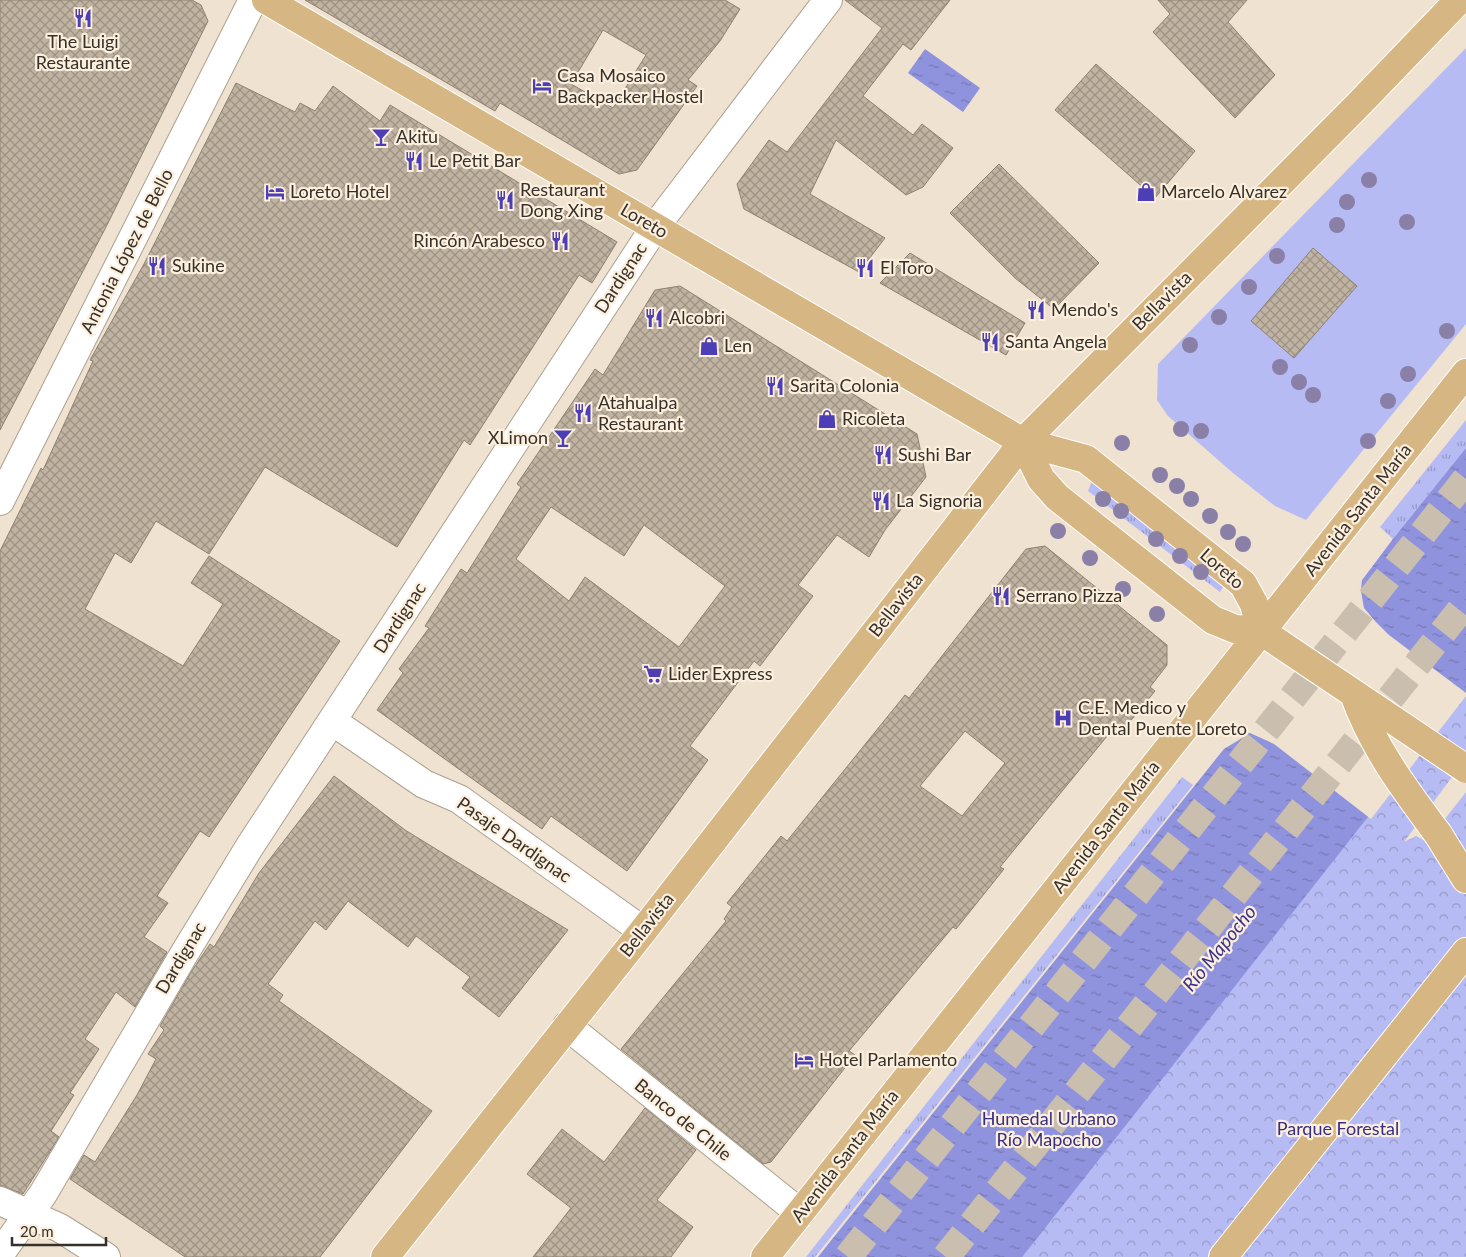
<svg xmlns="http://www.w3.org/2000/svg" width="1466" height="1257" viewBox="0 0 1466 1257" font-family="Lato,sans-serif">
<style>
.grass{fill:url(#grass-tufts)}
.park{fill:url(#park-crowns)}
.pitch{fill:#b7bbf3}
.water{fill:url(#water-ripples)}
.pier{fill:#efe2d0}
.building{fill:url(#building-cross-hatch);stroke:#8d8170;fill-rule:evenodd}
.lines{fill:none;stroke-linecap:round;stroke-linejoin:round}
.highway-tunnel{stroke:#cabeaf;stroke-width:28;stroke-dasharray:28 14;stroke-linecap:butt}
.minor-casing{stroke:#aca08e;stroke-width:30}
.major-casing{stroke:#fff;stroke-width:30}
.minor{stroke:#fff;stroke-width:28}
.major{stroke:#d6b784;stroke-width:28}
.major-bridge-casing{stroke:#fff;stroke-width:30;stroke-linecap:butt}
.major-bridge{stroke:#d6b784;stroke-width:28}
.tree{fill:#897fa7}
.labels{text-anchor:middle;stroke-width:4.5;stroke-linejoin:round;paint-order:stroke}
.poi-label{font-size:18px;fill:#353029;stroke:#fdefdd;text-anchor:start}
.street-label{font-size:18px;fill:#353029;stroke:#fdefdd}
.park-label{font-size:18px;fill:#362e85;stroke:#fdefdd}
.water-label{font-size:19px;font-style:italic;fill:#393288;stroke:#fdefdd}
</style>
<defs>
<pattern id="grass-tufts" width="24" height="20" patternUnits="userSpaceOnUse" patternTransform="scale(1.25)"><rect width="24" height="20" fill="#b7bbf3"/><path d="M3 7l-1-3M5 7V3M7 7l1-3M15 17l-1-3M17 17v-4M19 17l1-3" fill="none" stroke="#9698c5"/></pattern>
<pattern id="park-crowns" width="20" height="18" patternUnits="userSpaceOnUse" patternTransform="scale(1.25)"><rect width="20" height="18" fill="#b7bbf3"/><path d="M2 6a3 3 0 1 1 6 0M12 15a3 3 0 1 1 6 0" fill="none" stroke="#9698c5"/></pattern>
<pattern id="water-ripples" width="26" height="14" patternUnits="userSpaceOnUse" patternTransform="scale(1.25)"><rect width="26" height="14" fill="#8f92dd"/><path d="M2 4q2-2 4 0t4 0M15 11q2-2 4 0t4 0" fill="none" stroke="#7678b3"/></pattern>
<pattern id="building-cross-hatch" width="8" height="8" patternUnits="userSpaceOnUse" patternTransform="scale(1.25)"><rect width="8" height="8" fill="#c0b3a2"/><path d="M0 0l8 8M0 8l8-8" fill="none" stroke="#9d9284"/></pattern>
</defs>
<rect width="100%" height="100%" fill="#efe2d0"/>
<path class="grass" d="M 1466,420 L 1466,448 L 1393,539 L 1380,527 Z
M 1092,481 L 1225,584 L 1220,592 L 1088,491 Z
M 1182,777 L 1193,785 L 815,1257 L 806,1257 Z"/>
<path class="park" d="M 1466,448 L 1466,758 L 1404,842 L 1416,836 L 1427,842 L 1466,792 L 1466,1257 L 818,1257 L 1224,749 L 1244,737 L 1252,727 L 1393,539 Z"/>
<path class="pitch" d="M 1466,48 L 1466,324 L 1306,520 L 1275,506 L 1233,473 L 1168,416 L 1157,400 L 1158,364 Z"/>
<path class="water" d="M 925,49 L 980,88 L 963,112 L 908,73 Z
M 1466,448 L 1466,692 L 1042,1232 L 1022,1257 L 818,1257 L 1224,749 L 1244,737 L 1252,727 L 1393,539 Z"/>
<path class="pier" d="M 1362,579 L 1361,591 L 1364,608 L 1375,621 L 1389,635 L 1466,693 L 1466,696 L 1371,819 L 1274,744 L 1250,733 L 1242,735 Z"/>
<path class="building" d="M 0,0 L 192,0 L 201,5 L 208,21 L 106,227 L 0,430 Z
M 305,0 L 725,0 L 740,9 L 720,41 L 688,80 L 697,86 L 637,170 L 619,174 L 500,103 L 495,111 ZM 603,30 L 646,55 L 613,108 L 571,84 Z
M 845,0 L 950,0 L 911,50 L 903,44 L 863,96 L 913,135 L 922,124 L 953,148 L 923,187 L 906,195 L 836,140 L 810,194 L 885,238 L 859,272 L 744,209 L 737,184 L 769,140 L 787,152 L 882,28 Z
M 1158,0 L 1247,0 L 1228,22 L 1275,75 L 1235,118 L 1153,32 L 1170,14 Z
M 1096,64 L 1195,151 L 1155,198 L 1055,110 Z
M 236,83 L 295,112 L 300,103 L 315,111 L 333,86 L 380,121 L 390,105 L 617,242 L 592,283 L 579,275 L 470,445 L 464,440 L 397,547 L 265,467 L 209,554 L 156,521 L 131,563 L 115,553 L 85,609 L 183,666 L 223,604 L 191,583 L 209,556 L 340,641 L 209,837 L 200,831 L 157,896 L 168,903 L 144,937 L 167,952 L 135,1007 L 116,992 L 85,1039 L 99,1049 L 70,1093 L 74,1095 L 51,1131 L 59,1137 L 23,1194 L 0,1185 L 0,551 L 41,468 L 43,470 L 93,361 L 90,360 L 144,264 Z
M 999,164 L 1099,263 L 1054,309 L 1015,278 L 950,213 Z
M 1313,248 L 1357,286 L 1294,358 L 1251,321 Z
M 910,253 L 1025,323 L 1006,355 L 880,283 Z
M 680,286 L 917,434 L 926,477 L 885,530 L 869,557 L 837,535 L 798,585 L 813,596 L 760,666 L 754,661 L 690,746 L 708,760 L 627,871 L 551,816 L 542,829 L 377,710 L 403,673 L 399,669 L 429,628 L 425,626 L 461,569 L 467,573 L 521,487 L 517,484 L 595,369 L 603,375 L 655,290 ZM 551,507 L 624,556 L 644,525 L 725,586 L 679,647 L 585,577 L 569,601 L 516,559 Z
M 1045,546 L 1167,645 L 1167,665 L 1150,687 L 1155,691 L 1123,730 L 1117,724 L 1000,867 L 1004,869 L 956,929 L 953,927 L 849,1051 L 855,1055 L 771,1162 L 763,1164 L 621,1049 L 726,921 L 724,919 L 732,907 L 727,903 L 781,836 L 787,841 L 905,695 L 909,698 L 1026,549 ZM 965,731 L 1005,763 L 962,816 L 920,786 Z
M 334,776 L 405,830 L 568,930 L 499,1017 L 462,988 L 470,977 L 416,936 L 408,947 L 348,901 L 326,930 L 315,921 L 268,984 L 283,995 L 279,1001 L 432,1111 L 320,1257 L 185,1257 L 70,1179 L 84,1155 L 95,1162 L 137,1095 L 156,1059 L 148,1054 L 164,1030 L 160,1026 L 193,969 L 210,944 L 214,947 L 259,873 Z
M 645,1108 L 696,1150 L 657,1200 L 693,1227 L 671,1257 L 533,1257 L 571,1208 L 527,1174 L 562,1129 L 604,1162 Z"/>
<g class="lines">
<path class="highway-tunnel" d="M 848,1257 L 1466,479
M 946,1257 L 1466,603"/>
<g class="minor-casing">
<path id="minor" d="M 0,501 L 253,0
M 332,721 L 424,784 L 459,799 L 643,931
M 567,1026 L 800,1213
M 0,1201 L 60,1228 L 106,1257
M 0,1254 L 43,1194 L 184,954 L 250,846 L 655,227 L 828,0"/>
</g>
<g class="major-casing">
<path id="major" d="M 266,0 L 1023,442 L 1086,459 L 1243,584 L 1254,604 L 1261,631
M 1023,442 L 1041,479 L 1057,497 L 1213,620 L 1235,629 L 1261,631
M 1261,631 L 1310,664
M 1438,834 L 1466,879
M 385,1257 L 643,931 L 1023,442 L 1358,105 L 1459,0
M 765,1257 L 1466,373
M 1223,1257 L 1466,952"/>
</g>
<use href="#minor" class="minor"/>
<use href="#major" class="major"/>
<g class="major-bridge-casing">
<path id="major-bridge" d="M 1310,664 L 1466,769
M 1354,694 C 1372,746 1405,790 1438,834"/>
</g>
<use href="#major-bridge" class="major-bridge"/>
</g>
<g class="tree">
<circle cx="1369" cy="180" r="8"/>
<circle cx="1347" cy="202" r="8"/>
<circle cx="1407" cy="222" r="8"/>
<circle cx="1337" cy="225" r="8"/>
<circle cx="1277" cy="256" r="8"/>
<circle cx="1249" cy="287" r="8"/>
<circle cx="1219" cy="317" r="8"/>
<circle cx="1447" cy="331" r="8"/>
<circle cx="1190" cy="345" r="8"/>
<circle cx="1280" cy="367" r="8"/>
<circle cx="1408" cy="374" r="8"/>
<circle cx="1299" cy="382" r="8"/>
<circle cx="1313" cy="395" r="8"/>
<circle cx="1388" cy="401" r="8"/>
<circle cx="1181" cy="429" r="8"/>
<circle cx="1201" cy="431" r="8"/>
<circle cx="1368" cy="441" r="8"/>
<circle cx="1122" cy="443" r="8"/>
<circle cx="1160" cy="475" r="8"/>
<circle cx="1177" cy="486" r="8"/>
<circle cx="1103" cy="499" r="8"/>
<circle cx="1191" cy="499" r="8"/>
<circle cx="1121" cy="511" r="8"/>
<circle cx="1210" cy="516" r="8"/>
<circle cx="1058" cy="531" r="8"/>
<circle cx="1228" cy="532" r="8"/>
<circle cx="1156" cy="539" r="8"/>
<circle cx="1243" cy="544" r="8"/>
<circle cx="1180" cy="556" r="8"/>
<circle cx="1090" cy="558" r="8"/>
<circle cx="1201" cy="572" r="8"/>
<circle cx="1123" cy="589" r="8"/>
<circle cx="1157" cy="614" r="8"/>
</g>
<defs>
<g id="restaurant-bare" transform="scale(1.5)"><path d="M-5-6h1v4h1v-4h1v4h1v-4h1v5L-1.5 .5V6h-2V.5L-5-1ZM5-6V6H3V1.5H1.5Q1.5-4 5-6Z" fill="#4c3fb6" stroke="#fdefdd" stroke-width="2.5" paint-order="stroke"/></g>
<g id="hotel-bare" transform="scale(1.5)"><path d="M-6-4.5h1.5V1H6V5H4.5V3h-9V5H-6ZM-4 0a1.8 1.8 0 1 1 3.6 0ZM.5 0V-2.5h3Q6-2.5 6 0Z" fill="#4c3fb6" stroke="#fdefdd" stroke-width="2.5" paint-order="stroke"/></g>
<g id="bar-bare" transform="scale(1.5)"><path d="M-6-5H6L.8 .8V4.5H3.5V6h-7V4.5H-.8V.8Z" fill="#4c3fb6" stroke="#fdefdd" stroke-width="2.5" paint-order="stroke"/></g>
<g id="shop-bare" transform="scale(1.5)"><path d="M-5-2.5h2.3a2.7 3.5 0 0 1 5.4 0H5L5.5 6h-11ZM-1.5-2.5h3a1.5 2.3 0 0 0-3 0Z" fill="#4c3fb6" stroke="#fdefdd" stroke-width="2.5" paint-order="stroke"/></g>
<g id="supermarket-bare" transform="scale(1.5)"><path d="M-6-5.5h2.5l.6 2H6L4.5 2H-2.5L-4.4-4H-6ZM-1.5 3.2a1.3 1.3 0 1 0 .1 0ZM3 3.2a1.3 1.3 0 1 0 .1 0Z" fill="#4c3fb6" stroke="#fdefdd" stroke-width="2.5" paint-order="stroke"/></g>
<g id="hospital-bare" transform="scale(1.5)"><path d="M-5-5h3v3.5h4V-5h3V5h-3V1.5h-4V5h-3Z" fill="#4c3fb6" stroke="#fdefdd" stroke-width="2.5" paint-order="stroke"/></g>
</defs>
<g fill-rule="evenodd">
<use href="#restaurant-bare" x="83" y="18"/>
<use href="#hotel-bare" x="542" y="86"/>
<use href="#bar-bare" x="381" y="137"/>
<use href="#restaurant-bare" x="414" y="161"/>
<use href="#hotel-bare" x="275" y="192"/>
<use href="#shop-bare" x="1146" y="192"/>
<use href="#restaurant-bare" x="505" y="200"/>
<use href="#restaurant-bare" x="560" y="241"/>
<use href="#restaurant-bare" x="157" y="266"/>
<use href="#restaurant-bare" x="865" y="268"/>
<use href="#restaurant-bare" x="1036" y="310"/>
<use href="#restaurant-bare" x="654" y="318"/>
<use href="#restaurant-bare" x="990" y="342"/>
<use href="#shop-bare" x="709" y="346"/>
<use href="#restaurant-bare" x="775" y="386"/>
<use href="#restaurant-bare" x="583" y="413"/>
<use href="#shop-bare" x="827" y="419"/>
<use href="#bar-bare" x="563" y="438"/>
<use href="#restaurant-bare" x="883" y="455"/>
<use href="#restaurant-bare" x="881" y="501"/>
<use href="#restaurant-bare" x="1001" y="596"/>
<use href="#supermarket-bare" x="653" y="674"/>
<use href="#hospital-bare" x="1063" y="718"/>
<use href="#hotel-bare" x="804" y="1060"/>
</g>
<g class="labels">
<g class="poi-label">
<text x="83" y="48" text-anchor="middle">The Luigi<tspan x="83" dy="21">Restaurante</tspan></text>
<text x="557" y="82">Casa Mosaico<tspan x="557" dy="21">Backpacker Hostel</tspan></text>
<text x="396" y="143">Akitu</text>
<text x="429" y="167">Le Petit Bar</text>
<text x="520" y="196">Restaurant<tspan x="520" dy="21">Dong Xing</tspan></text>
<text x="290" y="198">Loreto Hotel</text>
<text x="1161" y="198">Marcelo Alvarez</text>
<text x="545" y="247" text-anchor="end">Rincón Arabesco</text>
<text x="172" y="272">Sukine</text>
<text x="880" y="274">El Toro</text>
<text x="1051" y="316">Mendo's</text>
<text x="669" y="324">Alcobri</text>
<text x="1005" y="348">Santa Angela</text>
<text x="724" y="352">Len</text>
<text x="790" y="392">Sarita Colonia</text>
<text x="598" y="409">Atahualpa<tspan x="598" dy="21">Restaurant</tspan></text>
<text x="842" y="425">Ricoleta</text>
<text x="548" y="444" text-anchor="end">XLimon</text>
<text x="898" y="461">Sushi Bar</text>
<text x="896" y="507">La Signoria</text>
<text x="1016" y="602">Serrano Pizza</text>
<text x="668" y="680">Lider Express</text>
<text x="1078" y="714">C.E. Medico y<tspan x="1078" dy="21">Dental Puente Loreto</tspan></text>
<text x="819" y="1066">Hotel Parlamento</text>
</g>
<g class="street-label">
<text transform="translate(644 221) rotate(30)" y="6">Loreto</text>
<text transform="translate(127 251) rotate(-63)" y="6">Antonia López de Bello</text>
<text transform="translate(621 278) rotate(-57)" y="6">Dardignac</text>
<text transform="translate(1162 301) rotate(-45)" y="6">Bellavista</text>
<text transform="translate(1358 510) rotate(-52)" y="6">Avenida Santa María</text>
<text transform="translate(1222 569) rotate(41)" y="6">Loreto</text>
<text transform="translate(896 605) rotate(-52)" y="6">Bellavista</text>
<text transform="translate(400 618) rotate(-57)" y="6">Dardignac</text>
<text transform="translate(1106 827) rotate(-52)" y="6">Avenida Santa María</text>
<text transform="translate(514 840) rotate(35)" y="6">Pasaje Dardignac</text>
<text transform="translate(647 925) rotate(-52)" y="6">Bellavista</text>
<text transform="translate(181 958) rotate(-59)" y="6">Dardignac</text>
<text transform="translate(683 1120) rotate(39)" y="6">Banco de Chile</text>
<text transform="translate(845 1156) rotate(-52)" y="6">Avenida Santa María</text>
</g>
<g class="park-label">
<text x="1049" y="1125">Humedal Urbano<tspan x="1049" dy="21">Río Mapocho</tspan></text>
<text x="1338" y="1135">Parque Forestal</text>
</g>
<g class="water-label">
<text transform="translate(1219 948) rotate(-51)" y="7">Río Mapocho</text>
</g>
</g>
<path d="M12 1237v8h94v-8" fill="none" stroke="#353029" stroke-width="2.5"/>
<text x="20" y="1237" font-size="15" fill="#353029" stroke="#fdefdd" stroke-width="4" paint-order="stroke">20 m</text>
</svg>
